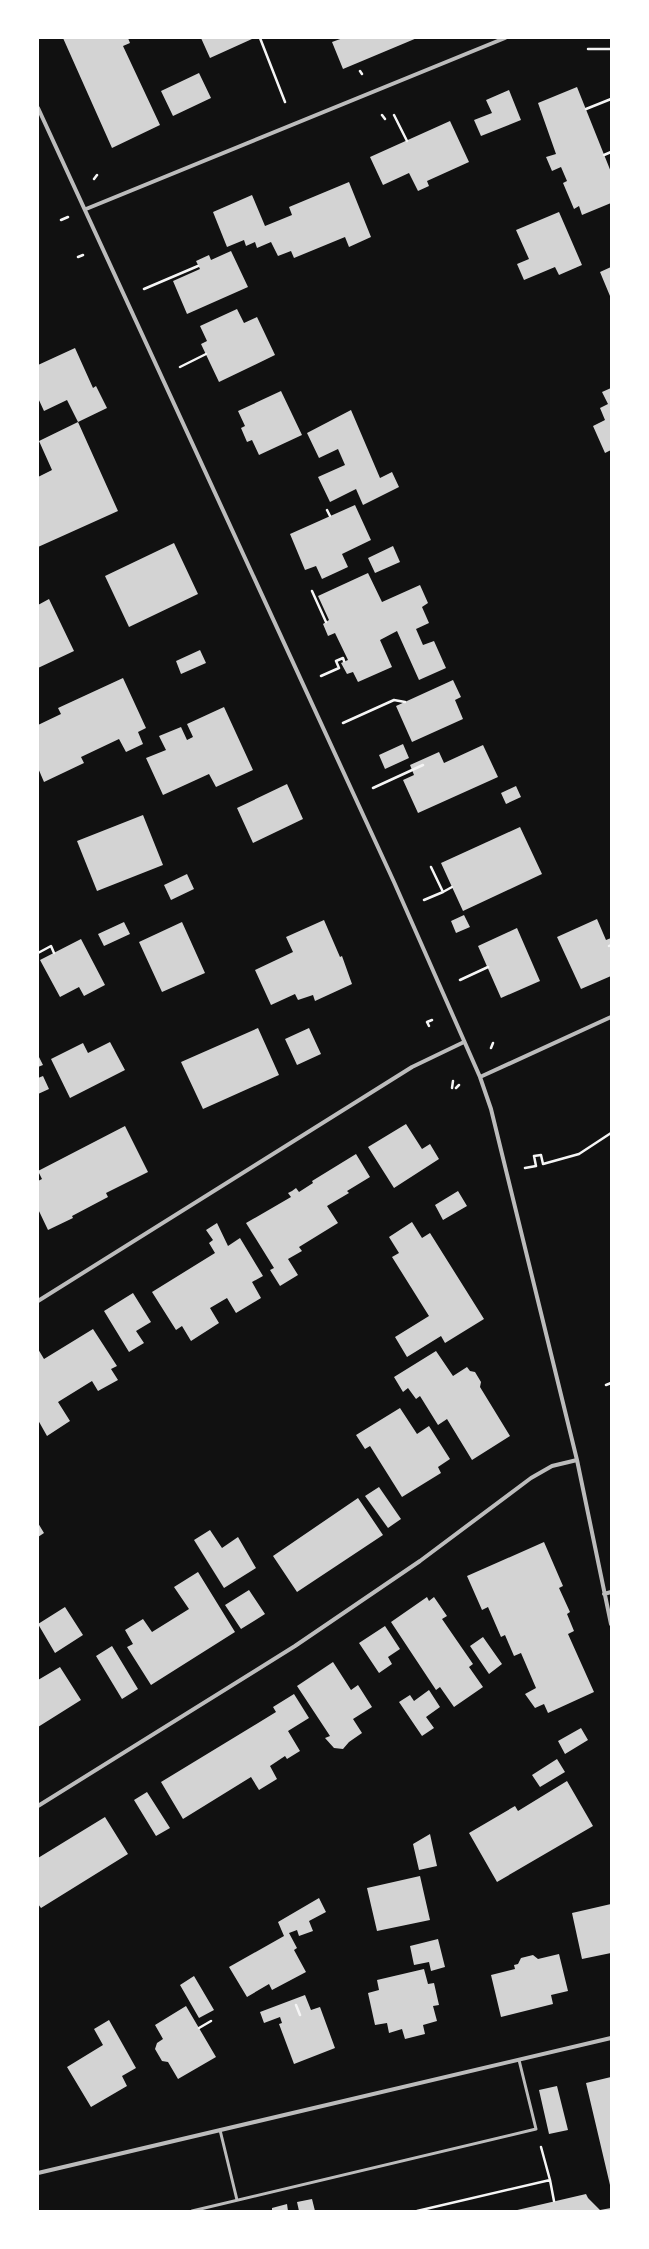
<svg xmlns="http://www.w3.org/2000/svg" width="649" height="2249" viewBox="0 0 649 2249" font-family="Lato,sans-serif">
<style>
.building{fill:#d3d3d3}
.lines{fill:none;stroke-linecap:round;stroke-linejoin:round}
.path{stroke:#f5f5f5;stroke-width:2.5}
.service{stroke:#bcbcbc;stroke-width:3}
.minor{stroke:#bcbcbc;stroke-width:4}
</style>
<rect width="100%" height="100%" fill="#111"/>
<path class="building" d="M 63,38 L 128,38 L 130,43 L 123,46 L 160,125 L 112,148 Z
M 201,38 L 252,38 L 252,39 L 210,58 Z
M 343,38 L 417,38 L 343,69 L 332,42 Z
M 199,73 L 211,98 L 173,116 L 161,91 Z
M 577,87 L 611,172 L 611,203 L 582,215 L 579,206 L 574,209 L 563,183 L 567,181 L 561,167 L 552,171 L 546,157 L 556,154 L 538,103 Z
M 509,90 L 521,120 L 481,136 L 474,120 L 492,113 L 486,100 Z
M 450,121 L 469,162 L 427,181 L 429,186 L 418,191 L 409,173 L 383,185 L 370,157 Z
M 349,182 L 371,237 L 349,247 L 345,237 L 294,258 L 291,251 L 278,256 L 271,242 L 257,248 L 255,242 L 246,246 L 244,240 L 227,247 L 213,212 L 252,195 L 265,226 L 292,215 L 289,207 Z
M 559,212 L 582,265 L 559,275 L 555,267 L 524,280 L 517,264 L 529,259 L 516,230 Z
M 231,251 L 248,287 L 187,314 L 173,281 L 200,269 L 196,261 L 209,255 L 211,260 Z
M 611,267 L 611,295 L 610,296 L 600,272 Z
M 237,309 L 244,323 L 257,317 L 275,355 L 219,382 L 201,344 L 207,341 L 200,326 Z
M 75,348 L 93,388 L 96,386 L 107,408 L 78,422 L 118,511 L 38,547 L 38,477 L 52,470 L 39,441 L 78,422 L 67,400 L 44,411 L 38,398 L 38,365 Z
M 611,388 L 611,450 L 605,453 L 593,426 L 605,420 L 600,408 L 608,404 L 602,392 Z
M 281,391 L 302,435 L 259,455 L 252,440 L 247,442 L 241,428 L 245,426 L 238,411 Z
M 351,410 L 380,478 L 392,472 L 399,487 L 363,505 L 356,489 L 330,502 L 318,477 L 345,465 L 338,449 L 319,458 L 307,433 Z
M 355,505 L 371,540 L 342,554 L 348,567 L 322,579 L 316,566 L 305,570 L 290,534 Z
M 174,543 L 198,594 L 129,627 L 105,576 Z
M 393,546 L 400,562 L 375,573 L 368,558 Z
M 368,573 L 382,602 L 420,585 L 428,603 L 422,607 L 429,623 L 416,629 L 423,645 L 434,641 L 446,668 L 419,680 L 397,631 L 380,640 L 392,667 L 358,682 L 353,672 L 347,674 L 341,663 L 348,660 L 335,633 L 328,636 L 323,624 L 329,620 L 318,596 Z
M 49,599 L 74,651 L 38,668 L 38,605 Z
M 200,650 L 206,663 L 181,674 L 176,661 Z
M 123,678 L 146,728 L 138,732 L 143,744 L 126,752 L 119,739 L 81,757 L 84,763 L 44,782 L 38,768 L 38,725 L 61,714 L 58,708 Z
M 453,680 L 461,697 L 455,700 L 463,719 L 412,742 L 396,706 Z
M 224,707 L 253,770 L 216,787 L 209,774 L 163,795 L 146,758 L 166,750 L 159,736 L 181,727 L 187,740 L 193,737 L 187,724 Z
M 403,744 L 409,758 L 385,769 L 379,755 Z
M 483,745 L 498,777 L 418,813 L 403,780 L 414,775 L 410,765 L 439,752 L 444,763 Z
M 287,784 L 303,819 L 253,843 L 237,808 Z
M 516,786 L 521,797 L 506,804 L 501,793 Z
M 143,815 L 163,865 L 97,891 L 77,841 Z
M 520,827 L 542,874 L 463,911 L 441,863 Z
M 187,874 L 194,889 L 171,900 L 164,885 Z
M 464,915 L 470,927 L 456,933 L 451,921 Z
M 597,919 L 606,940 L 611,938 L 611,976 L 581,989 L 557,937 Z
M 324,920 L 340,957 L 342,956 L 352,984 L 315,1001 L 313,995 L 298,1000 L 295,994 L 271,1005 L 255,970 L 293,952 L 286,937 Z
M 124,922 L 130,934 L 104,946 L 98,934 Z
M 182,922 L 205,973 L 162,992 L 139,942 Z
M 517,928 L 540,981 L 501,998 L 478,946 Z
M 81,939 L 105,985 L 84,996 L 79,987 L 60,997 L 40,960 Z
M 258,1028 L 279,1075 L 203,1109 L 181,1062 Z
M 309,1028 L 321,1054 L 297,1065 L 285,1039 Z
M 110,1042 L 125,1070 L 70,1098 L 51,1059 L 83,1043 L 88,1053 Z
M 38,1055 L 43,1065 L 38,1067 Z
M 43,1076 L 49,1089 L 38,1094 L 38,1078 Z
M 406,1124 L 422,1149 L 430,1144 L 439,1159 L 394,1188 L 368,1147 Z
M 125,1126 L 148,1172 L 106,1193 L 108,1197 L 72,1216 L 73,1218 L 48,1230 L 38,1209 L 38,1181 L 42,1179 L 38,1171 Z
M 356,1154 L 370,1177 L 347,1191 L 349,1193 L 327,1206 L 338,1223 L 299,1247 L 302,1251 L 288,1259 L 298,1275 L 280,1286 L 270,1270 L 274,1268 L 246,1223 L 291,1197 L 288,1193 L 292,1191 L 296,1188 L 299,1192 L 313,1183 L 312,1181 Z
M 458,1191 L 467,1206 L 443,1220 L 435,1205 Z
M 412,1222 L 422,1238 L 430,1233 L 484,1319 L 445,1343 L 441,1336 L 407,1357 L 395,1337 L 429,1316 L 392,1257 L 399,1253 L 389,1237 Z
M 217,1223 L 228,1246 L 240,1238 L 263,1276 L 252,1282 L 261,1298 L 236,1313 L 227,1298 L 210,1308 L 219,1323 L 191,1341 L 182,1326 L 176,1330 L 152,1292 L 215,1253 L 209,1243 L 213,1240 L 206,1230 Z
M 133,1293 L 151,1322 L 136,1331 L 144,1343 L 129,1352 L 104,1311 Z
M 93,1329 L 117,1366 L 111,1369 L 118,1380 L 98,1391 L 92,1381 L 58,1402 L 70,1421 L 47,1436 L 38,1420 L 38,1349 L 44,1359 Z
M 436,1351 L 453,1376 L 467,1367 L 470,1371 L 475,1372 L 481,1382 L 480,1387 L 510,1436 L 472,1460 L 447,1419 L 438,1425 L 420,1396 L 416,1399 L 408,1388 L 403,1392 L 394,1377 Z
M 400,1408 L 417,1434 L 429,1426 L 450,1459 L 438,1467 L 441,1473 L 402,1497 L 370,1446 L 365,1449 L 356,1435 Z
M 379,1487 L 401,1519 L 388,1528 L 365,1496 Z
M 358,1498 L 383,1535 L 297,1592 L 273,1556 Z
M 38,1523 L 44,1533 L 38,1537 Z
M 210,1530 L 222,1548 L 238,1537 L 256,1568 L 224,1588 L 194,1540 Z
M 544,1542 L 563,1586 L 559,1588 L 570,1612 L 567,1614 L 574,1631 L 568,1634 L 594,1692 L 548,1713 L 544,1704 L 535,1708 L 525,1694 L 536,1688 L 521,1653 L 514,1656 L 505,1635 L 501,1637 L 488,1607 L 482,1610 L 467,1576 Z
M 198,1572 L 235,1632 L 151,1685 L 127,1647 L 133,1644 L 125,1630 L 143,1619 L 152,1632 L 189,1609 L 174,1587 Z
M 249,1590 L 265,1614 L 241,1629 L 225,1605 Z
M 427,1597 L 429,1601 L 434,1597 L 447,1616 L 442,1619 L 473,1664 L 469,1667 L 483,1687 L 454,1707 L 440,1687 L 436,1690 L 391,1622 Z
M 65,1607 L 83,1635 L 55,1653 L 38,1624 Z
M 385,1626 L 400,1649 L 388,1657 L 392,1664 L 379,1673 L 359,1643 Z
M 483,1637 L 502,1664 L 489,1674 L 470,1646 Z
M 112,1646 L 138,1689 L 122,1699 L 96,1656 Z
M 333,1662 L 351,1690 L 358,1685 L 372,1707 L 353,1719 L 362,1733 L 349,1742 L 343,1749 L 334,1748 L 325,1738 L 330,1736 L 297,1686 Z
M 60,1667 L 81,1700 L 38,1727 L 38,1680 Z
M 429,1690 L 440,1707 L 426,1717 L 434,1728 L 422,1736 L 399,1702 L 410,1695 L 414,1701 Z
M 294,1694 L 309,1718 L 288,1731 L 300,1751 L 287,1759 L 285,1756 L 270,1766 L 277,1779 L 259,1790 L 251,1777 L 183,1819 L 161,1782 L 276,1712 L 273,1707 Z
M 581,1728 L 588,1740 L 565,1754 L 558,1741 Z
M 557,1759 L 565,1772 L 540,1787 L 532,1775 Z
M 567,1781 L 593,1826 L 497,1882 L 469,1833 L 515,1806 L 518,1811 Z
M 147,1792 L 170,1828 L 156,1836 L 134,1800 Z
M 105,1817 L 128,1854 L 41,1908 L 38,1904 L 38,1858 Z
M 430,1834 L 437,1866 L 419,1870 L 413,1844 Z
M 420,1876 L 430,1920 L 377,1931 L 367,1888 Z
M 319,1898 L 326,1912 L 309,1921 L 313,1931 L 299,1936 L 297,1930 L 289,1933 L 297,1948 L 294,1950 L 306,1972 L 272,1990 L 269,1984 L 247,1997 L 229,1967 L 284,1936 L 278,1922 Z
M 611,1904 L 611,1953 L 582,1959 L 572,1913 Z
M 438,1939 L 445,1967 L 431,1971 L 429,1962 L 414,1965 L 410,1946 Z
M 559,1954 L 568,1991 L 551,1995 L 553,2004 L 501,2017 L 491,1975 L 515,1969 L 514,1965 L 518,1964 L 521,1958 L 533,1955 L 538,1959 Z
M 424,1969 L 428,1984 L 434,1983 L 439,2005 L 433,2006 L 437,2021 L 423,2025 L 425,2034 L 405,2039 L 402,2029 L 389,2033 L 387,2023 L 375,2025 L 368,1993 L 379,1990 L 377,1980 Z
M 194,1976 L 214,2010 L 199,2018 L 180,1985 Z
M 305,1995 L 311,2010 L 320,2007 L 335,2048 L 294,2064 L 279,2024 L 282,2023 L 280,2017 L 264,2023 L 260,2012 Z
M 186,2006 L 216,2057 L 178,2079 L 168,2062 L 162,2061 L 155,2049 L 157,2043 L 163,2039 L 155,2025 Z
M 109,2020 L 136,2068 L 122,2076 L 127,2086 L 91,2107 L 67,2067 L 103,2045 L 94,2029 Z
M 611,2077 L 611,2185 L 610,2185 L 586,2083 Z
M 557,2086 L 568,2130 L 549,2134 L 539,2090 Z
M 586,2194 L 588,2198 L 600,2210 L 611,2208 L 611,2211 L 513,2211 Z
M 312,2199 L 315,2211 L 299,2211 L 297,2202 Z
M 287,2204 L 288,2211 L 272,2211 L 272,2208 Z"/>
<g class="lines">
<path class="path" d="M 260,38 L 285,102
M 588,49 L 611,49
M 360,71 L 362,74
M 586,109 L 611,99
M 382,115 L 385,119
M 394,115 L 407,141
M 604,155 L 611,152
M 94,179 L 97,175
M 61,220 L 68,217
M 78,257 L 83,255
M 144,289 L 198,266
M 180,367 L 206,354
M 327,510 L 330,516
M 312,591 L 326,622
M 321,676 L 339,668 L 336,661 L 343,658 L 344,661
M 343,723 L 394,700 L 405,702
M 373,788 L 423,765
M 431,867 L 443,892 L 452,887
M 424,900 L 443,892
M 609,946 L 611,945
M 38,953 L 51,946 L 54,953
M 460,980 L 488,967
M 429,1026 L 427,1022 L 432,1020
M 491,1048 L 493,1043
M 452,1088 L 453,1081
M 456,1088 L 459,1085
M 525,1168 L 536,1166 L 534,1156 L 541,1155 L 543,1164 L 579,1154 L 611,1133
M 606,1385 L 611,1383
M 296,2005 L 300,2015
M 199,2028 L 211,2021
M 541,2147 L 550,2180
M 417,2211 L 550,2180 L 554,2201"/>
<path class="service" d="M 220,2130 L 237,2200
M 192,2211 L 536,2129 L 519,2060"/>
<path class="minor" d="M 38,108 L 394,882 L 480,1077 L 491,1109 L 577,1460 L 611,1624
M 86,209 L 505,38
M 480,1077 L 611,1017
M 38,1301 L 412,1067 L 464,1042
M 604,1594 L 611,1592
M 38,1806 L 295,1646 L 420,1561 L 531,1478 L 552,1466 L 577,1460
M 38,2173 L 611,2038"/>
</g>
<rect width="649" height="2249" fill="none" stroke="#ffffff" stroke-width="78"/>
</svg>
